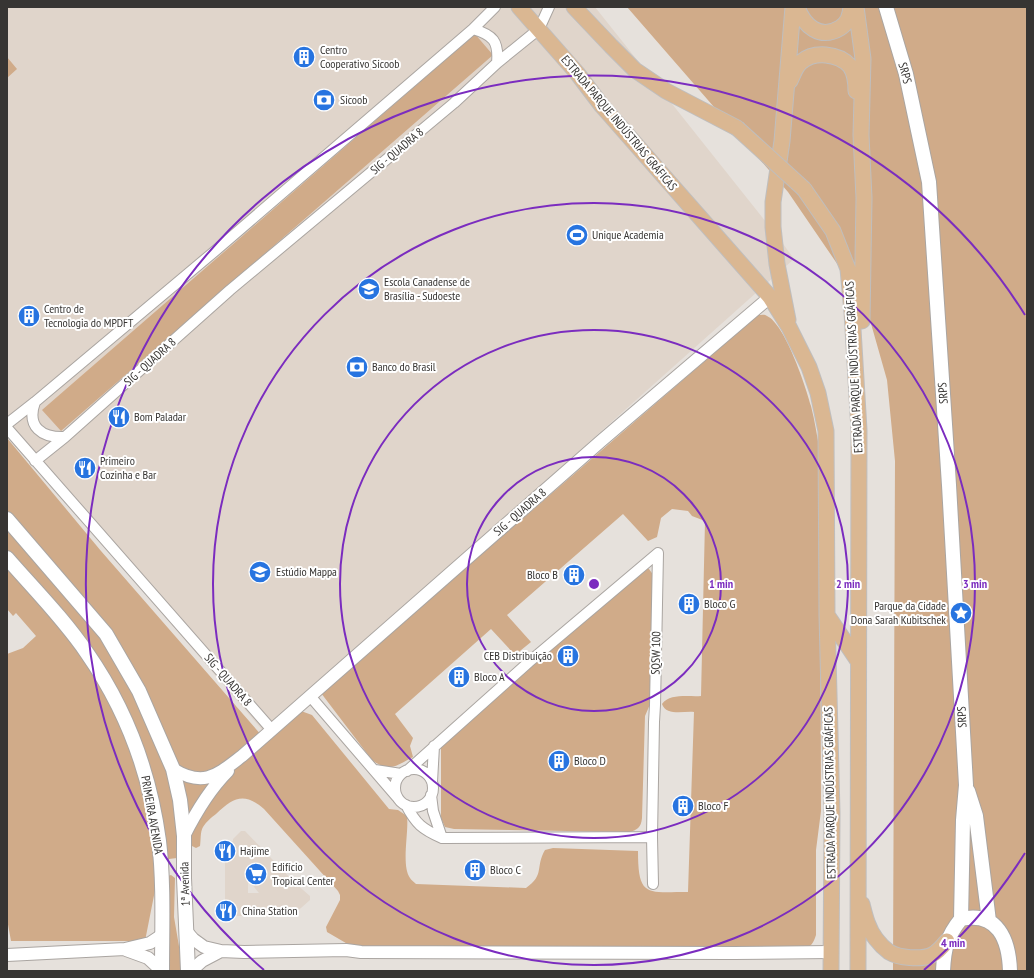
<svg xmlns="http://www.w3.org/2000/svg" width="1034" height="978" viewBox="0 0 1034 978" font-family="'PT Sans Narrow',sans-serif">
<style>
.built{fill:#e0d5cb;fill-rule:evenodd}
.green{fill:#d0ab89}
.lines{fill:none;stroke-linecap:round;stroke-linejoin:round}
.minor-casing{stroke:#aaa5a1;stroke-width:12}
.tertiary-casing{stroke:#aaa5a1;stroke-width:14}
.secondary-casing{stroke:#aaa5a1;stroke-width:16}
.primary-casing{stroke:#bfbebe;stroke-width:17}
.minor{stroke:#fff;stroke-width:10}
.tertiary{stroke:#fff;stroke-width:12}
.secondary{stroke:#fff;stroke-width:14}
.primary{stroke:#dab792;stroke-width:15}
.primary-bridge-casing{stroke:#bfbebe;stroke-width:17;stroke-linecap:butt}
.primary-bridge{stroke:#dab792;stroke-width:15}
.ring{fill:none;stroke:#7b2cbf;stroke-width:2}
.labels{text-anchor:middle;stroke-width:4;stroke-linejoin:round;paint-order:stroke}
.poi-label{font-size:12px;fill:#373533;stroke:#fff;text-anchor:start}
.street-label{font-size:12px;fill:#373533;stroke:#fff}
.centre{fill:#7b2cbf;stroke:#fff;stroke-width:2}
.ring-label{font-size:12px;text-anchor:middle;font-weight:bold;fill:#7b2cbf;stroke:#fff;stroke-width:4;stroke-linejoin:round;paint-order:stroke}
</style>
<rect width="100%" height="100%" fill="#e6e1dc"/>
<path class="built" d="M 7,7 L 595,7 L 781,241 L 794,259 L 532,493 L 265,733 L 7,433 Z
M 241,831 L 245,831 L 295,883 L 310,896 L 310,900 L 301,908 L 298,910 L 295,915 L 291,916 L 227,916 L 225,915 L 225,849 L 226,845 L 233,841 L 233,839 ZM 248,882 L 250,882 L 259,893 L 248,893 Z"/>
<path class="green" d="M 627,7 L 1027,7 L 1027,971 L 893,971 L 895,461 L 887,380 L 866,306 L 788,192 Z
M 475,34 L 493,55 L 61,431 L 42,410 Z
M 7,57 L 17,69 L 7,78 Z
M 758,315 C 761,315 765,314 767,316 C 785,324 806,387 811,406 C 815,421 817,437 820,452 L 821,811 L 816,850 L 816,935 C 812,948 808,948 796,949 L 351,946 L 327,932 L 326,927 L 340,900 L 340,895 L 338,891 L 264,809 C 244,792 234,797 216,814 C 212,817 206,822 203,827 C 200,832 201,840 200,846 L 196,848 L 192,846 L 190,836 L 199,811 L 232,770 L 301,711 L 312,715 L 389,809 L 398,810 L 407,816 C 409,832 401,866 410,878 C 411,880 414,882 416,884 L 526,888 C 545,875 535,867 545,850 L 553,848 L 638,851 C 638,898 647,892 688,892 L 694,712 C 683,711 666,716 662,704 C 670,693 689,697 701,696 L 705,521 L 692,516 L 688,511 L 672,509 L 661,518 L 657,537 L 648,541 L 623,514 L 507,615 L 531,642 L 515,655 L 491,629 L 395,714 L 413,738 L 410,746 L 413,757 C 396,766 389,773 372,760 L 321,693 Z
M 7,438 L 101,551 L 262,736 L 190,813 L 177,858 L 161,860 L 145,941 L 11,941 L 7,919 L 7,654 L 23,648 L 36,636 L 16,613 L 13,616 L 7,609 Z
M 644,569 L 649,569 L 654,576 L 651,702 L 645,716 L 642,818 C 641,828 637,830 629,832 L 454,829 L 445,827 L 441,818 L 441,747 L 443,741 Z
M 171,875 L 175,878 L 174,917 L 180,952 L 180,971 L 170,971 L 169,968 L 167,921 L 168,876 Z"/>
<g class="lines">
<g class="minor-casing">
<path id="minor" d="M 473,29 C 493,35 499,41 497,63
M 35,402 C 26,427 42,438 65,437
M 7,424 L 35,402 L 215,251 L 473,29 L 495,7
M 7,428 L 272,730
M 35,461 L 65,437 L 230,290 L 454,103 L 497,63 L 539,29 L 549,7
M 310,696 L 397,797
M395 788a19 19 0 1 1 38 0a19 19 0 1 1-38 0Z
M 375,770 L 401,774
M 432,782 L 434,746
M 431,795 L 433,811 L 442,838
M 406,805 C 416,824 422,829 442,838 L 652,837 L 654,722 L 655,705 L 658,553 L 529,662 L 407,771
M 652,837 L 653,884"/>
</g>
<g class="tertiary-casing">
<path id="tertiary" d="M 173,769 C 204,788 217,775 242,756 L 601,441 L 770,297
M 184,836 C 196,812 209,790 228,771
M 187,932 L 193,939 L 204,947 L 221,951 L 244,952 L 346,950 L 361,952 L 734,953 L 831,952
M 126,950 L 148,958 L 162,971
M 7,955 L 125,949 L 150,943 L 162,935
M 191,971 L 202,961 L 221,951"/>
</g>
<g class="secondary-casing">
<path id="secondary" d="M 886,7 L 906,74 L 929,182 L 949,485 L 966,785 L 963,820 L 961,919 C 947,936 944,949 943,971
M 7,519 L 106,634 L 139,691 L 173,769 L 180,800 L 184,836 L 184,878 L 188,971
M 7,558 C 34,589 64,619 87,653 C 126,709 150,774 159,841 C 164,884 162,928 162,971
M 968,791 L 976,816 L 989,921
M 961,919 C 998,911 1009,940 1010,971"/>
</g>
<g class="primary-casing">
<path id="primary" d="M 519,7 L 577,73 L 602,106 L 770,297 L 789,327 L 809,367 L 818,393 L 826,431 L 827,615 L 832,813 L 831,971
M 574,7 L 611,46 L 635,70 L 666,91 L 737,128
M 797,7 C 804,26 820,40 840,28 C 848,23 850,16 851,7
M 856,7 L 863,59 L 861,135 L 864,198 L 862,321
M 790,81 C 793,75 795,67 801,62 C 814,51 838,53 850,66 C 855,73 856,82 856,91
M 804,189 L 833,231 L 848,269 L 852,312 L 859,430 L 858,971
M 788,320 L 777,264 L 773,227 L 773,202 L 782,141 L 793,7
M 827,615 L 858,661
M 862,904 C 865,916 868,929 876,939 C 879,943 885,949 889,952 C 899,958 921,960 932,955 C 938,952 943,946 947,941"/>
</g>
<use href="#minor" class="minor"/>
<use href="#tertiary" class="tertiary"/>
<use href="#secondary" class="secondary"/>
<use href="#primary" class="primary"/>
<g class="primary-bridge-casing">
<path id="primary-bridge" d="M 737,128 L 804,189"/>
</g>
<use href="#primary-bridge" class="primary-bridge"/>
</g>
<g class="ring">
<circle cx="594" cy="584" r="127"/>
<circle cx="594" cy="584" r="254"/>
<circle cx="594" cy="584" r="381"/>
<path d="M1025 853A508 508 0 0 1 924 970M264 970A508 508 0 1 1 1025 315"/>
</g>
<defs>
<g id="building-disc" transform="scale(1.15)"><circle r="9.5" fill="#2774e0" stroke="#fff"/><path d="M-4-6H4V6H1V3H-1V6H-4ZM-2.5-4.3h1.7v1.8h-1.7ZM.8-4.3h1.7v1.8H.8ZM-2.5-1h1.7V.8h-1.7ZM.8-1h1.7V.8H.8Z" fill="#fff"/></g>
<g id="bank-disc" transform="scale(1.15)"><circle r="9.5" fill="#2774e0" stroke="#fff"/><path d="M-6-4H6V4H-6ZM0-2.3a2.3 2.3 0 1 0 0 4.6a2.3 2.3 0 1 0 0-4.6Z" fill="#fff"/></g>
<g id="stadium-disc" transform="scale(1.15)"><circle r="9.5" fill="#2774e0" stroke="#fff"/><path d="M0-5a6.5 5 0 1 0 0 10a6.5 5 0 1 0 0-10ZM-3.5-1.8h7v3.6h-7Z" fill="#fff"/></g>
<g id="school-disc" transform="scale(1.15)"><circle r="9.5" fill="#2774e0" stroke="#fff"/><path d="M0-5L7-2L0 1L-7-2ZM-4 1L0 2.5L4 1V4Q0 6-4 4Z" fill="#fff"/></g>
<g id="restaurant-disc" transform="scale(1.15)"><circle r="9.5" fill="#2774e0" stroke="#fff"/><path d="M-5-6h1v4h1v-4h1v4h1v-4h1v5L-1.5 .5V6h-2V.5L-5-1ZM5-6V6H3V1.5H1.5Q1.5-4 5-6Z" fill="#fff"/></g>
<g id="university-disc" transform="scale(1.15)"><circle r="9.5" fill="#2774e0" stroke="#fff"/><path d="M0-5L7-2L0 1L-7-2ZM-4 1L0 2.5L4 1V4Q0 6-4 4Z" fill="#fff"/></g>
<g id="sight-disc" transform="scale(1.15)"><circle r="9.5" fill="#2774e0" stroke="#fff"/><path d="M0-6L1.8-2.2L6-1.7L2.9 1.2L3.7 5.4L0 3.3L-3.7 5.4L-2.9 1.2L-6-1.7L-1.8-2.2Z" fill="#fff"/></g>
<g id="supermarket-disc" transform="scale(1.15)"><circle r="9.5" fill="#2774e0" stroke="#fff"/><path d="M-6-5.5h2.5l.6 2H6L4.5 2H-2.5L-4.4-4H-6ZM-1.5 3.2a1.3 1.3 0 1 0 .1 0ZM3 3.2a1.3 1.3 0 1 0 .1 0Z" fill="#fff"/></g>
</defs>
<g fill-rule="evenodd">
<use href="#building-disc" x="304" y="57"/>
<use href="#bank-disc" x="324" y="100"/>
<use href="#stadium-disc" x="577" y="235"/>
<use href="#school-disc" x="369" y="289"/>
<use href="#building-disc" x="29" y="316"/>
<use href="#bank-disc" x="357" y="367"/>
<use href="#restaurant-disc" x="119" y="417"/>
<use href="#restaurant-disc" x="85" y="468"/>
<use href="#university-disc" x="260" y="572"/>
<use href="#building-disc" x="574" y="575"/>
<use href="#building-disc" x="689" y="604"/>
<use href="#sight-disc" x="961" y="613"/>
<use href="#building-disc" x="568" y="656"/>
<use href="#building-disc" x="459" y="677"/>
<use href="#building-disc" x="559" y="761"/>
<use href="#building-disc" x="683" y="806"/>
<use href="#restaurant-disc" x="225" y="851"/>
<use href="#building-disc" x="475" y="870"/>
<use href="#supermarket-disc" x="256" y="874"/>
<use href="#restaurant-disc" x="226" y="911"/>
</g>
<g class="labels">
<g class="poi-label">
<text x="320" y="54">Centro<tspan x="320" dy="14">Cooperativo Sicoob</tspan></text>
<text x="340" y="104">Sicoob</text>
<text x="592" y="239">Unique Academia</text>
<text x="384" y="286">Escola Canadense de<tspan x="384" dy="14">Brasília - Sudoeste</tspan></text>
<text x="44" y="313">Centro de<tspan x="44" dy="14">Tecnologia do MPDFT</tspan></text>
<text x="372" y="371">Banco do Brasil</text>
<text x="134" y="421">Bom Paladar</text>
<text x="100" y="465">Primeiro<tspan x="100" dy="14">Cozinha e Bar</tspan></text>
<text x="276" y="576">Estúdio Mappa</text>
<text x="558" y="579" text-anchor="end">Bloco B</text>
<text x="704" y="608">Bloco G</text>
<text x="946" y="610" text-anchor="end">Parque da Cidade<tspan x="946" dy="14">Dona Sarah Kubitschek</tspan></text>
<text x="552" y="660" text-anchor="end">CEB Distribuição</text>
<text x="474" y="681">Bloco A</text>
<text x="574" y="765">Bloco D</text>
<text x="698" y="810">Bloco F</text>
<text x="240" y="855">Hajime</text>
<text x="272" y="871">Edifício<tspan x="272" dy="14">Tropical Center</tspan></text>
<text x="490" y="874">Bloco C</text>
<text x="242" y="915">China Station</text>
</g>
<g class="street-label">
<text transform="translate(905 73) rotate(75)" y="4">SRPS</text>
<text transform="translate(619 123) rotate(50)" y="4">ESTRADA PARQUE INDÚSTRIAS GRÁFICAS</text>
<text transform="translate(397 151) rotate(-40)" y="4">SIG - QUADRA 8</text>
<text transform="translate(150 362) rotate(-42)" y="4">SIG - QUADRA 8</text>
<text transform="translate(854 367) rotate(-93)" y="4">ESTRADA PARQUE INDÚSTRIAS GRÁFICAS</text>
<text transform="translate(943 393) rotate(-94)" y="4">SRPS</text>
<text transform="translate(520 512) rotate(-41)" y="4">SIG - QUADRA 8</text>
<text transform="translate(656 653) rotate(-89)" y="4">SQSW 100</text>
<text transform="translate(228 680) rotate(49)" y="4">SIG - QUADRA 8</text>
<text transform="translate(962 717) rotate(-93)" y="4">SRPS</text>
<text transform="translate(830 793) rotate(-91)" y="4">ESTRADA PARQUE INDÚSTRIAS GRÁFICAS</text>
<text transform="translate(152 815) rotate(80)" y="4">PRIMEIRA AVENIDA</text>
<text transform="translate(185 884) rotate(-92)" y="4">1ª Avenida</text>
</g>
</g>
<circle cx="594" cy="584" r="6" class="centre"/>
<g class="ring-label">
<text x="721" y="588">1 min</text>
<text x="848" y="588">2 min</text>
<text x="975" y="588">3 min</text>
<text x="953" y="947">4 min</text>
</g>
<rect width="1034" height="978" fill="none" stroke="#373533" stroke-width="16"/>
</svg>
